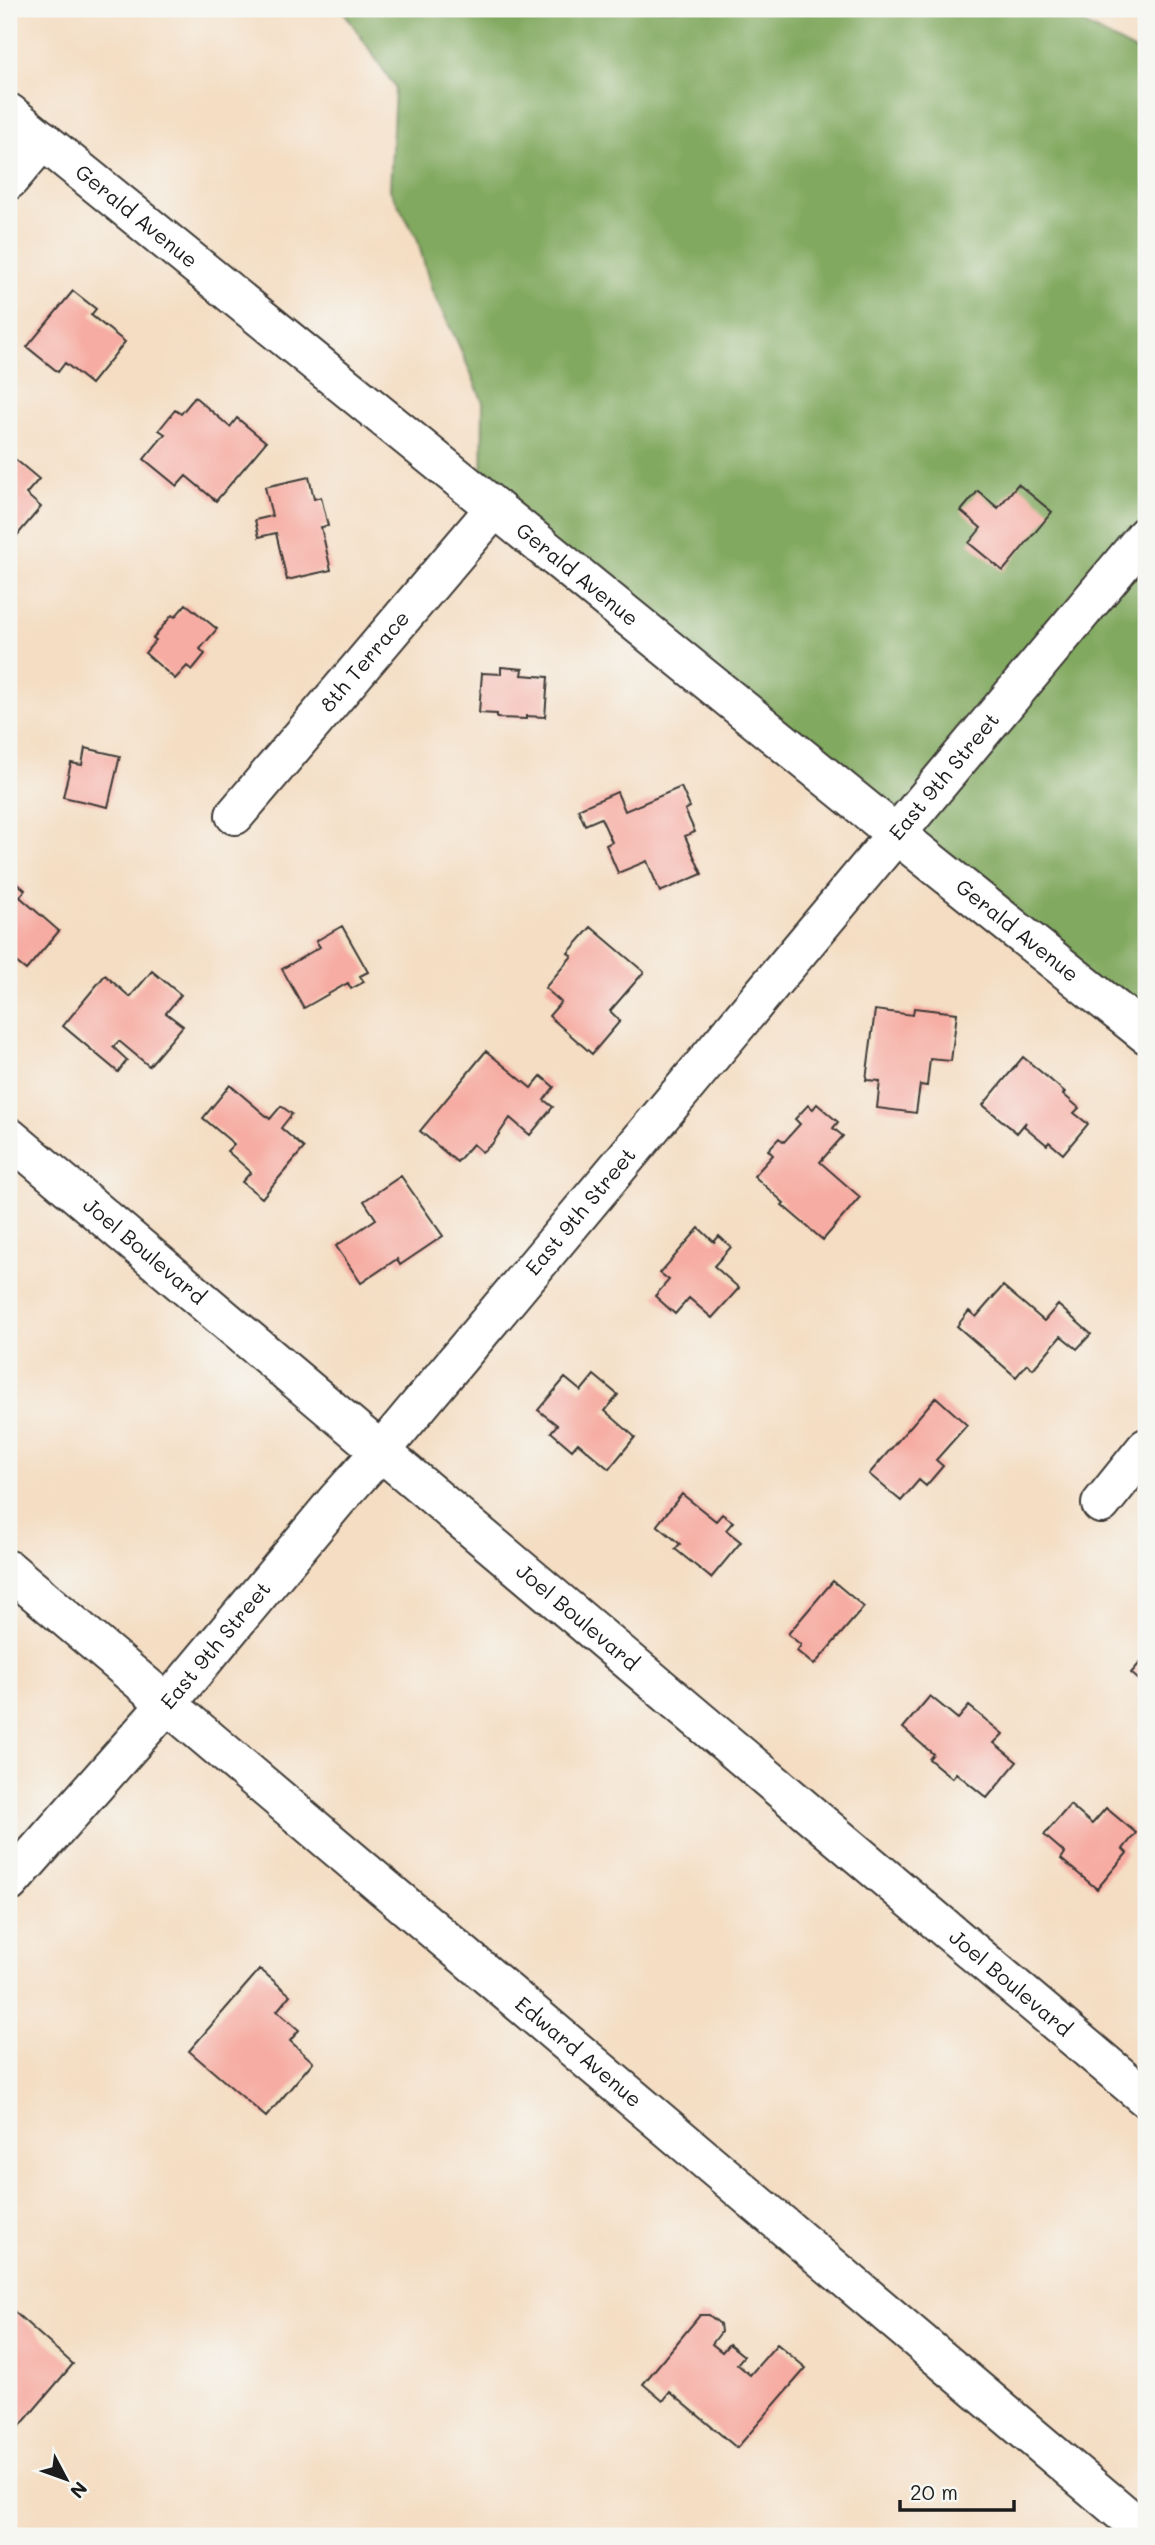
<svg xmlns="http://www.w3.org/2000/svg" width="1155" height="2545" viewBox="0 0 1155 2545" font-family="Mali,sans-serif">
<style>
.forest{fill:#81a95f;stroke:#4e623e;stroke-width:2}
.building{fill:#f6aca2}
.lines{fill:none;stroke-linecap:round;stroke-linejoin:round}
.minor-casing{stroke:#3c3935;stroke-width:42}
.secondary-casing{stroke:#3c3935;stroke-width:42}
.minor{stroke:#fff;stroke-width:38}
.secondary{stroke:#fff;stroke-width:38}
.labels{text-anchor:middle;stroke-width:5;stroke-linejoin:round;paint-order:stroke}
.street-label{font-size:21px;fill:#1c1c1c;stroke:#f6f6f2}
</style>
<rect width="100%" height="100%" fill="#f6f6f2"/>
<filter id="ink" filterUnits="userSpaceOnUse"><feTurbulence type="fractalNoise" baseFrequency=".0143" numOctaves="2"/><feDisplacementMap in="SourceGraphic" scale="14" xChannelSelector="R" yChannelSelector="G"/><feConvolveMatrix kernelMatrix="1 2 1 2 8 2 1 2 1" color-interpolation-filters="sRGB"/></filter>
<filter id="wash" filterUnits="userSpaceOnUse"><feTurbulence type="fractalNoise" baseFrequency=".00686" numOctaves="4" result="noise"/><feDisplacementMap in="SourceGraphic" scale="28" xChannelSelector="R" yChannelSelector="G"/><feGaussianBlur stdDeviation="1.57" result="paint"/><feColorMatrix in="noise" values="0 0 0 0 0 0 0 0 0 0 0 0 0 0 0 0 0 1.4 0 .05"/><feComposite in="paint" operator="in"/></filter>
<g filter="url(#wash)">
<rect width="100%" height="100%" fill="#f4ddc2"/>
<path class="forest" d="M 342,9 L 1064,9 L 1082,23 L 1146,56 L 1146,1041 L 482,503 L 483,402 L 458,343 L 432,291 L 417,238 L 390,190 L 395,87 Z"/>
<g id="blocks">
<path class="building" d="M 73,291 L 96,309 L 91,315 L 125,342 L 91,384 L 65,363 L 58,372 L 27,347 Z
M 195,397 L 230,427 L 237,418 L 266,442 L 216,501 L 186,476 L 177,486 L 144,459 L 165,434 L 159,430 L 175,410 L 181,414 Z
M 9,454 L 39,479 L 26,494 L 41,507 L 9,545 Z
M 309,477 L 314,499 L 321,497 L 328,526 L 321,527 L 331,570 L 287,580 L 276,533 L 259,537 L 255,520 L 272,516 L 265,487 Z
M 1018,484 L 1052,512 L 1003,571 L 969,543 L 981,528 L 961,511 L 978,491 L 998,508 Z
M 186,604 L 217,629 L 200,649 L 205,654 L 192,670 L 187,666 L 175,679 L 145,653 L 156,640 L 153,638 L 172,615 L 175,617 Z
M 501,667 L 523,669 L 522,675 L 548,677 L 545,717 L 526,716 L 526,719 L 497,718 L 497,714 L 479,713 L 482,673 L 501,674 Z
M 85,748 L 120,756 L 108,807 L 63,797 L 71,763 L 82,765 Z
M 681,787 L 690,807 L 685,810 L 695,832 L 685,836 L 702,874 L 660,892 L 647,861 L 618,873 L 606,845 L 612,842 L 601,818 L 585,825 L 578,809 L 617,792 L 625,811 Z
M 9,876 L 25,890 L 20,897 L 59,931 L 26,970 L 11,958 L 9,960 Z
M 342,926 L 368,972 L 360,976 L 364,982 L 351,989 L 348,983 L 304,1008 L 282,969 L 320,947 L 316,941 Z
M 591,927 L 644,972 L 610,1011 L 620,1021 L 592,1054 L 549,1016 L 561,1002 L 545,988 L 572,956 L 568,953 Z
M 152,971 L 181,995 L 166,1013 L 183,1026 L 149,1066 L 119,1041 L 113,1047 L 127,1060 L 118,1072 L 63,1026 L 105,975 L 130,997 Z
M 914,1008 L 957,1013 L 951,1061 L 930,1059 L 927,1086 L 920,1085 L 916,1113 L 877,1108 L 880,1081 L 866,1080 L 875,1010 L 913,1015 Z
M 486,1051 L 531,1088 L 541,1076 L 554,1087 L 544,1100 L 553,1107 L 530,1135 L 510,1118 L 492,1144 L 482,1152 L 473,1144 L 457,1162 L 420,1131 Z
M 1023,1057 L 1065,1092 L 1063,1094 L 1079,1108 L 1074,1113 L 1088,1124 L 1063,1154 L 1049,1142 L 1047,1145 L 1024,1126 L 1026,1122 L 1017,1133 L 983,1105 Z
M 230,1085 L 270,1119 L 281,1106 L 292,1114 L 281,1128 L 304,1148 L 262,1198 L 242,1182 L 251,1172 L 227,1151 L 234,1144 L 203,1118 Z
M 817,1104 L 838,1122 L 833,1128 L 843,1136 L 820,1162 L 860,1197 L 823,1240 L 782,1205 L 784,1203 L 754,1176 L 773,1155 L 768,1150 L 779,1138 L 784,1142 L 800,1124 L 795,1119 L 808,1105 L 813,1109 Z
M 401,1176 L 443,1236 L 400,1265 L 397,1259 L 361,1283 L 336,1246 L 376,1219 L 364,1201 Z
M 699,1228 L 714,1242 L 719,1236 L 731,1247 L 714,1266 L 739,1288 L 712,1318 L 689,1298 L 675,1314 L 655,1296 L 669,1280 L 660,1273 Z
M 1003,1286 L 1044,1321 L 1058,1305 L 1091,1334 L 1077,1349 L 1061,1336 L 1033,1369 L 1027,1364 L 1016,1377 L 957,1326 L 969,1311 L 976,1317 Z
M 594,1375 L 618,1395 L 605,1411 L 635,1437 L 609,1469 L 578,1443 L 572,1450 L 551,1432 L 557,1425 L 538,1410 L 565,1378 L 581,1391 Z
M 936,1397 L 967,1425 L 936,1460 L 943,1466 L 926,1486 L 919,1480 L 901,1501 L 869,1474 Z
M 682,1494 L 716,1521 L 722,1514 L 733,1522 L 726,1530 L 741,1542 L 711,1578 L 675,1549 L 680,1544 L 657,1525 Z
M 833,1581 L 864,1607 L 814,1665 L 797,1651 L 801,1645 L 788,1634 Z
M 1146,1656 L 1146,1686 L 1131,1673 Z
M 930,1696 L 958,1719 L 969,1706 L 1003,1734 L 994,1743 L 1017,1762 L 987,1798 L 956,1773 L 952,1778 L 929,1759 L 933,1754 L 903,1728 Z
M 1070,1805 L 1092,1824 L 1106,1808 L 1136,1833 L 1123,1849 L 1127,1853 L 1097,1889 L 1061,1859 L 1065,1853 L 1044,1835 Z
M 260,1969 L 290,1995 L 277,2011 L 299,2030 L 290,2041 L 313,2062 L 266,2117 L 189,2051 Z
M 9,2307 L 73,2364 L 9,2439 Z
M 700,2315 L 709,2315 L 720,2324 L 721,2332 L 712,2344 L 722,2352 L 729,2344 L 744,2356 L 737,2364 L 750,2375 L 777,2344 L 806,2368 L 737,2448 L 670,2392 L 663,2401 L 643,2384 Z"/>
</g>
</g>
<g filter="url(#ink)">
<use href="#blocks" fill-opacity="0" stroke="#3c3935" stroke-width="2"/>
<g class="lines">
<g class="minor-casing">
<g id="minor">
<path id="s1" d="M 9,113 L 896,834 L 1146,1034"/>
<path d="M 9,180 L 43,140"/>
<path id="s2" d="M 235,815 L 495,508"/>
<path d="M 1101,1504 L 1146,1448"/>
<path id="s3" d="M 9,1570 L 1146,2533"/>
<path id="s4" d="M 9,1883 L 167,1704 L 337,1500 L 381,1451 L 1146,535"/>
</g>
</g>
<g class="secondary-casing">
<g id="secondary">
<path id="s5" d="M 9,1137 L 1146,2098"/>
</g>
</g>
<use href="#minor" class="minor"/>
<use href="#secondary" class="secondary"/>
</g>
</g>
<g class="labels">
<g class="street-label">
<text dy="7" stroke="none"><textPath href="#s1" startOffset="164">Gerald Avenue</textPath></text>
<text dy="7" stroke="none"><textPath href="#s1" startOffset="732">Gerald Avenue</textPath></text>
<text dy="7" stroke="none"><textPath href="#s2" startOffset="201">8th Terrace</textPath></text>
<text dy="7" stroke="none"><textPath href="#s4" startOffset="1449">East 9th Street</textPath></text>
<text dy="7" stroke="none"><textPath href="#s1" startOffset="1298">Gerald Avenue</textPath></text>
<text dy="7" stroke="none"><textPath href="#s4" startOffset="882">East 9th Street</textPath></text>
<text dy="7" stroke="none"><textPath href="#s5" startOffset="177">Joel Boulevard</textPath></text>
<text dy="7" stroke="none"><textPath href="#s5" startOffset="744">Joel Boulevard</textPath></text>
<text dy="7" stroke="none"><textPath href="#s4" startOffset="315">East 9th Street</textPath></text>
<text dy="7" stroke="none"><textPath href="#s5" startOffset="1311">Joel Boulevard</textPath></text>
<text dy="7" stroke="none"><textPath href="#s3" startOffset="746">Edward Avenue</textPath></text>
</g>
</g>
<rect width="1155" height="2545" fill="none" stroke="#f6f6f2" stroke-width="35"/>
<g transform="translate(66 2479) rotate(131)" stroke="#f6f6f2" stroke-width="5" paint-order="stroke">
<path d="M0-5L12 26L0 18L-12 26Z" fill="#1c1c1c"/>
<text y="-10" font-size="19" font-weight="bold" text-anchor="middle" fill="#1c1c1c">N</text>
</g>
<path d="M900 2500v10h114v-10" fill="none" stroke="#1c1c1c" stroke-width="3.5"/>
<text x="910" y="2500" font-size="21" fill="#1c1c1c" stroke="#f6f6f2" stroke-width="5" paint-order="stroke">20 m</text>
</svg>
